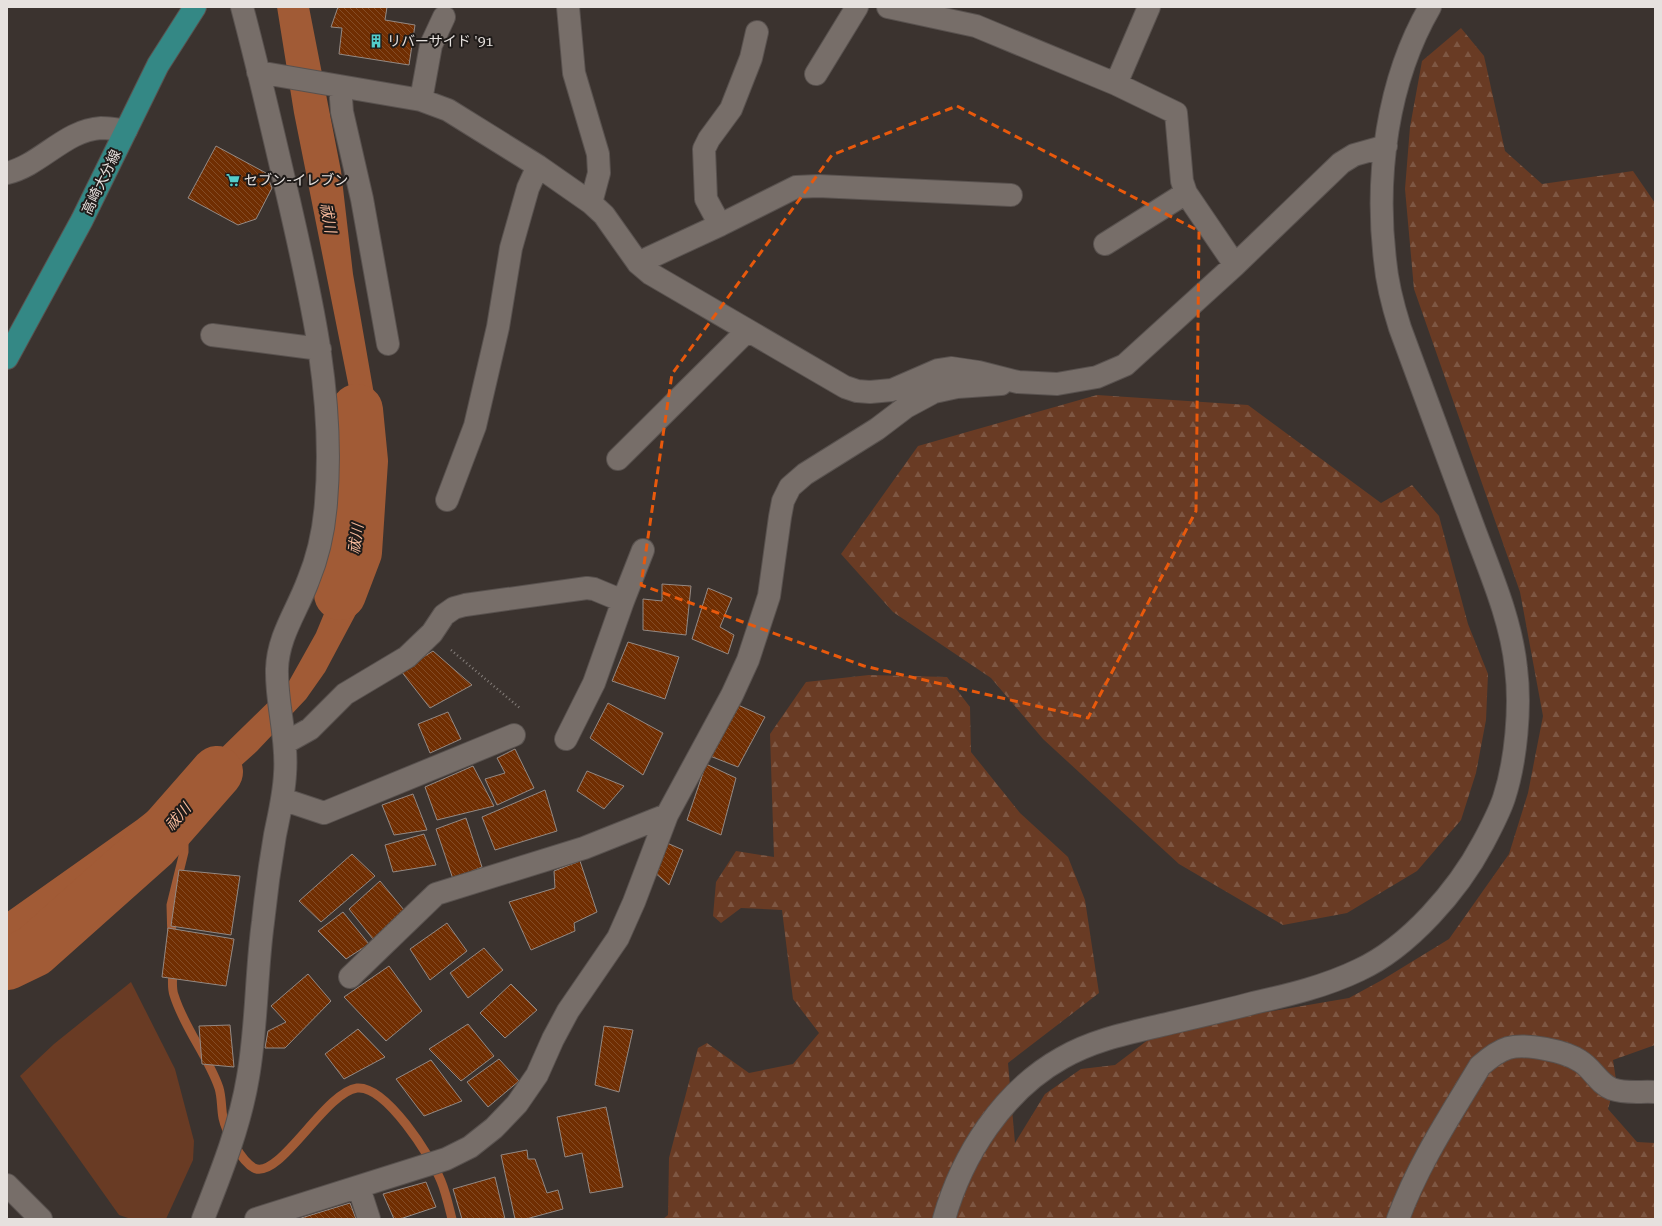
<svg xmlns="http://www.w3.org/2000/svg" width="1662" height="1226" viewBox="0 0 1662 1226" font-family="'Roboto Serif','Noto Sans JP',serif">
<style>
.green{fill:#693b24}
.forest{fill:url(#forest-firs)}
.water{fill:#a15b36}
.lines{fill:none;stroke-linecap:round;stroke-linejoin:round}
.stream{stroke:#a15b36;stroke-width:9}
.river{stroke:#a15b36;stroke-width:52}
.building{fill:url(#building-back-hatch);stroke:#938984}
.minor-casing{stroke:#59524f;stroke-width:24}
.major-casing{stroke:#59524f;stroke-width:24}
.path{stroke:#857e7a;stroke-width:2.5;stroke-dasharray:1 3;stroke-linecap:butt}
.minor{stroke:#776e69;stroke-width:22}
.major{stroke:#348885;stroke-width:22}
.marked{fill:none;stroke:#e8590c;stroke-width:3;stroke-dasharray:8 5;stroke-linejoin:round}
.labels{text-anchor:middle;stroke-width:4;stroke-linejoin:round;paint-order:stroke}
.poi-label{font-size:14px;fill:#e6e1de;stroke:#1f1b19;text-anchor:start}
.street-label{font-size:14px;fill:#e6e1de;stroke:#1f1b19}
.water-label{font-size:15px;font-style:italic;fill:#f7ba9c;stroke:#1f1b19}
</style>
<defs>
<pattern id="forest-firs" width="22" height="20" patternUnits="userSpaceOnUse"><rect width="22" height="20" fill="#693b24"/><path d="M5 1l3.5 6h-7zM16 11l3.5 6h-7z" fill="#7e5743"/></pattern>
<pattern id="building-back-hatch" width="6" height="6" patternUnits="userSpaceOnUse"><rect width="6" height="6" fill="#702e02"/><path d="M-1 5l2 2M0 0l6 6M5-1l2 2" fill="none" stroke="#844c26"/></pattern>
</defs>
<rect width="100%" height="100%" fill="#3b332f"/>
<path class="green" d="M 131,982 L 175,1069 L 194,1141 L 193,1160 L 166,1219 L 131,1219 L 119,1215 L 20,1076 L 54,1044 Z"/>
<path class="forest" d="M 1461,28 L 1484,56 L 1505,151 L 1542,184 L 1633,171 L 1655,203 L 1655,1045 L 1613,1060 L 1616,1080 L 1608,1109 L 1637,1142 L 1655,1143 L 1655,1219 L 663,1219 L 668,1215 L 669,1158 L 698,1048 L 707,1043 L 749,1073 L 793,1064 L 819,1033 L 793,999 L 782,910 L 741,908 L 721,923 L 713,916 L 716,882 L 736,851 L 774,857 L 770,734 L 806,682 L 869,675 L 947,677 L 970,707 L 971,752 L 1020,813 L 1068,857 L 1085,900 L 1099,993 L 1008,1063 L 1015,1143 L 1045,1094 L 1081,1069 L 1115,1065 L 1161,1030 L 1349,998 L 1382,980 L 1449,939 L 1509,854 L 1528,793 L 1543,716 L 1520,592 L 1414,289 L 1405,189 L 1410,127 L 1422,61 Z
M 1097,395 L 1248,405 L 1381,503 L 1412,485 L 1439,516 L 1468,624 L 1488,674 L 1486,720 L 1476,773 L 1461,820 L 1417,871 L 1347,913 L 1283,925 L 1179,864 L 1043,739 L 991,678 L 893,612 L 841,554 L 918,446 Z"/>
<path class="water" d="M 277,7 L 309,7 L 341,171 L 353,274 L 386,463 L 378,464 L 380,539 L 378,559 L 357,612 L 325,672 L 306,699 L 257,751 L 195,807 L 7,946 L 7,912 L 137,820 L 174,791 L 200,769 L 288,683 L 316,633 L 333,592 L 354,532 L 364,515 L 354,413 L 294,113 Z"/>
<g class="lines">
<path class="stream" d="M 172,941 L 171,905 L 184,852 L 184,834 L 179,816
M 173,968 C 173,976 171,987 174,995 C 184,1028 208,1056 219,1088 C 222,1098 221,1107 223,1118 C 226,1132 241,1161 254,1168 C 279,1181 325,1092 357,1088 C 386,1085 431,1157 441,1181 C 446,1193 449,1207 452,1219"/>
<path class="river" d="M 340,594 L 356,552 L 362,461 L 357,410
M 7,964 L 34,951 L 153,845 L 217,772"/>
</g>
<path class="building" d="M 338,7 L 387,7 L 385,20 L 415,25 L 409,65 L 339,54 L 342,28 L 331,27 Z
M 216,146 L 266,173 L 272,188 L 256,219 L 238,225 L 188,198 Z
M 662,584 L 691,586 L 686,635 L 643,630 L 643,599 L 662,601 Z
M 708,588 L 732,598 L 720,627 L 734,635 L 728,654 L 692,639 Z
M 628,642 L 679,657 L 665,699 L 612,681 Z
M 433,651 L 472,685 L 430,708 L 401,671 Z
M 608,703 L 663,733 L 643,775 L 590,738 Z
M 738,705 L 765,717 L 738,767 L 705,754 Z
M 448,712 L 461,739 L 430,753 L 418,724 Z
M 515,749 L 534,788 L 497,805 L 485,779 L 505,773 L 497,758 Z
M 706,764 L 736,778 L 721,835 L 687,820 Z
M 473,766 L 494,806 L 437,820 L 425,787 Z
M 587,771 L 624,786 L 604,809 L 577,791 Z
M 545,790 L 557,831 L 495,850 L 482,817 Z
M 413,794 L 427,830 L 394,835 L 382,805 Z
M 466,818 L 482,867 L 453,879 L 436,829 Z
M 424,834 L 436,865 L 393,872 L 385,845 Z
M 667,843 L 683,850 L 669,885 L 653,871 Z
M 352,854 L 375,876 L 321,922 L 299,901 Z
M 580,861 L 597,912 L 574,923 L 575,931 L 531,950 L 509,902 L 555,888 L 554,871 Z
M 179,870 L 240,876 L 231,935 L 171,926 Z
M 380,881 L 404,910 L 373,939 L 349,909 Z
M 343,912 L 369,944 L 346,959 L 318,931 Z
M 447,923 L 467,951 L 430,980 L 410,949 Z
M 168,928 L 234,939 L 226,986 L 162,977 Z
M 484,948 L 503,970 L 468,998 L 450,973 Z
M 389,966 L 422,1011 L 386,1041 L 344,997 Z
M 308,974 L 331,1001 L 285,1048 L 265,1048 L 268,1031 L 286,1022 L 271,1006 Z
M 511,984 L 537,1010 L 505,1038 L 480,1013 Z
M 468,1024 L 494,1056 L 461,1081 L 429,1049 Z
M 230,1025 L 234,1067 L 202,1064 L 199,1026 Z
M 604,1026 L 633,1030 L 619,1092 L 595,1085 Z
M 358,1029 L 385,1057 L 344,1079 L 325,1054 Z
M 499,1059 L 519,1081 L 488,1107 L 467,1082 Z
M 431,1060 L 462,1101 L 424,1116 L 396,1079 Z
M 606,1107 L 623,1187 L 590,1193 L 582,1153 L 565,1157 L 557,1117 Z
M 527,1150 L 528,1159 L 535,1159 L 547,1193 L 558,1190 L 563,1209 L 526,1219 L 515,1219 L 501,1155 Z
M 495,1177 L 505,1219 L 462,1219 L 453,1189 Z
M 426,1182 L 436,1207 L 400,1219 L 394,1219 L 383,1194 Z
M 350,1203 L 356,1219 L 298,1219 Z"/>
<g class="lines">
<g class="minor-casing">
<path id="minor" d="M 568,7 L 574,73 L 598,154 L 599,173 L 591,203
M 888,7 L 976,26 L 1116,84 L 1176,113 L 1182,181 L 1186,193 L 1235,265
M 258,72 L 421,100 L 448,110 L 538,166 L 591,203 L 604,215 L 638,263 L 651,274 L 845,387 L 857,391 L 870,392 L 892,390 L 938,370 L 951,368 L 978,372 L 1018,382 L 1057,384 L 1097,377 L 1125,365 L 1235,265 L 1341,163 L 1354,155 L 1386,146
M 816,74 L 857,7
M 1116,84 L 1149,7
M 340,86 L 342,112 L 362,199 L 388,344
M 421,100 L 431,45 L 444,17
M 7,173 C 41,165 65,130 101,128 C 109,128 118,130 126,130
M 720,225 L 706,199 L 704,149 L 709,139 L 731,109 L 751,58 L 757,32
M 1105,244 L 1186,193
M 638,263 L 720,225 L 796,187 L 818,186 L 1011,195
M 212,335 L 320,349
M 618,459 L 747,331
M 447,500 L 475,426 L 498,327 L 511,248 L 528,188 L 538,166
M 566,739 L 594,683 L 623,601 L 643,550
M 285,743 L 310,729 L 345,694 L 407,657 L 432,633 L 444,615 L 454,608 L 465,605 L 587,588 L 594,589 L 623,601
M 282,799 L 324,813 L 514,735
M 350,977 L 436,894 L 584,848 L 667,815
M 7,1185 L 41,1219
M 359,1188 L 369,1219
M 203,1219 C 221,1173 240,1126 248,1077 C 257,1026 256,973 263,922 C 266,893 270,864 275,835 C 279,815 284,795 285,774 C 288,738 276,704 277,669 C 278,636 297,611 308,581 C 318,557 324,529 326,503 C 335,399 312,301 289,201 C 274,136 259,71 242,7
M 256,1219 L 446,1159 L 470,1147 L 494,1128 L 517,1104 L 537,1075 L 553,1039 L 568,1011 L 618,938 L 634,902 L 667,815 L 732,695 L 748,660 L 769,596 L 780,517 L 783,501 L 790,487 L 805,474 L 877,429 L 906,407 L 934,392 L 957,387 L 1001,384
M 944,1219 C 962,1155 1003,1091 1062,1058 C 1093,1040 1128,1033 1162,1025 C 1192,1018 1223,1011 1253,1003 C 1289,995 1326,986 1359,970 C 1409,947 1458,890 1483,843 C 1491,828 1499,813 1504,798 C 1516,761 1521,707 1516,668 C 1511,619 1490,572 1473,526 C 1449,460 1424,394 1400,328 C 1393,306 1387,283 1385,260 C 1375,176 1387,81 1430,7
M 1398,1219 C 1418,1164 1450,1116 1480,1066 C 1488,1059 1498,1051 1508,1048 C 1526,1043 1565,1051 1580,1061 C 1592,1068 1599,1084 1612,1089 C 1626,1094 1641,1091 1655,1092"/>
</g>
<g class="major-casing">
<path id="major" d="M 7,358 L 82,220 L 158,65 L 195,7"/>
</g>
<path class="path" d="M 451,650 L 521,709"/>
<use href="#minor" class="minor"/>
<use href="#major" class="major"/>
</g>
<path class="marked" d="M 957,106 L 1199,231 L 1196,511 L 1088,718 L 864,666 L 641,585 L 672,374 L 832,155 Z"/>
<defs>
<g id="building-bare" transform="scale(1.08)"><path d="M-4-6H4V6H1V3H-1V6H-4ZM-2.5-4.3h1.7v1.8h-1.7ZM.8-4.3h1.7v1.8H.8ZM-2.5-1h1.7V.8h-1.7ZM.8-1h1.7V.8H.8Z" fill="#53cdcb" stroke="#1f1b19" stroke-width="2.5" paint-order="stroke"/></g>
<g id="supermarket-bare" transform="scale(1.08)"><path d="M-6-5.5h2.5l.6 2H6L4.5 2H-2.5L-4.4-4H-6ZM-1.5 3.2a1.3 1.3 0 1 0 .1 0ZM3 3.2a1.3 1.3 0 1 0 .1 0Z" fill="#53cdcb" stroke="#1f1b19" stroke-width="2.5" paint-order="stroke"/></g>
</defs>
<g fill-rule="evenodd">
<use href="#building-bare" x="376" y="41"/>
<use href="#supermarket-bare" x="233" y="180"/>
</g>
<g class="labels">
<g class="poi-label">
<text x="387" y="46">リバーサイド '91</text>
<text x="244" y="185">セブン-イレブン</text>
</g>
<g class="street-label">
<text transform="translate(101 182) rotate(-64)" y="5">高崎大分線</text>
</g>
<g class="water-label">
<text transform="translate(328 218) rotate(79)" y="5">祓川</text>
<text transform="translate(356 539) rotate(-82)" y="5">祓川</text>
<text transform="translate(178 817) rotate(-49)" y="5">祓川</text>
</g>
</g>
<rect width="1662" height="1226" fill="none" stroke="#e6e1de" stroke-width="16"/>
</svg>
